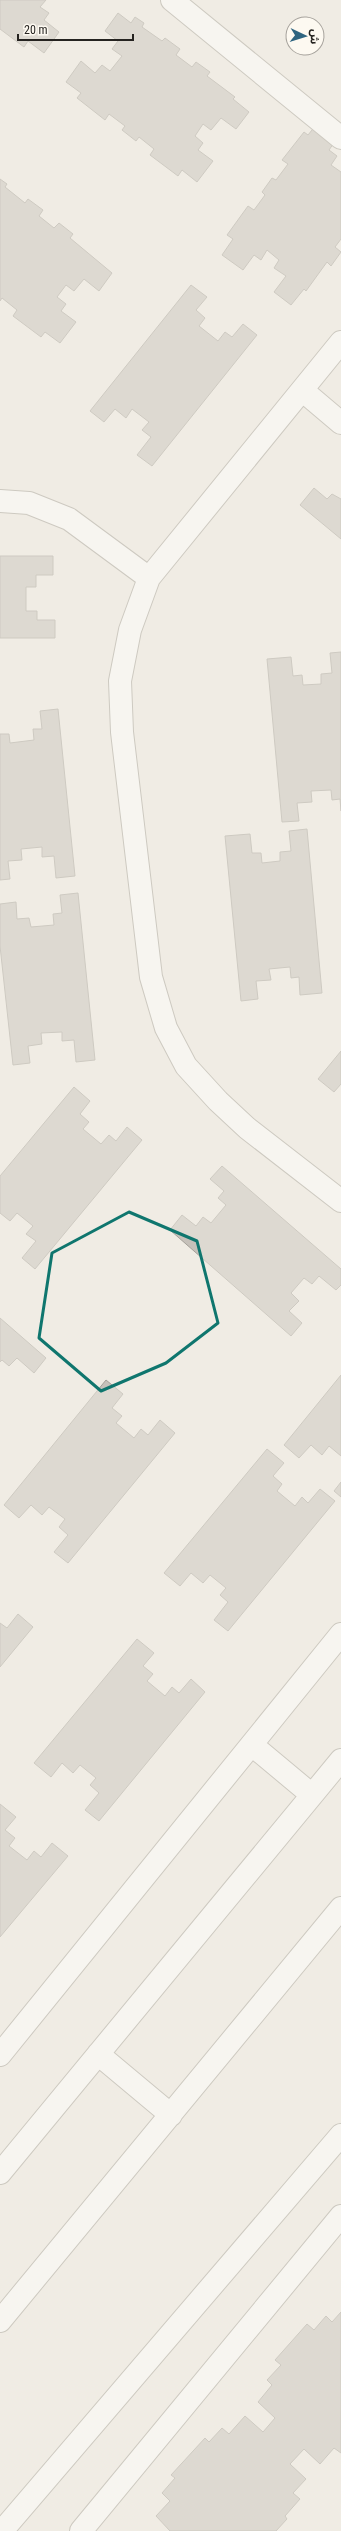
<svg xmlns="http://www.w3.org/2000/svg" width="341" height="2531" viewBox="0 0 341 2531" font-family="'Roboto Condensed','Noto Sans Arabic',sans-serif">
<style>
.building{fill:#c6c1ba;stroke:#a4a099}
.lines{fill:none;stroke-linecap:round;stroke-linejoin:round}
.minor-casing{stroke:#a39f97;stroke-width:24}
.minor{stroke:#fff;stroke-width:22}
.marked{fill:none;stroke:#0f766e;stroke-width:3;stroke-linejoin:round}
</style>
<rect width="100%" height="100%" fill="#f0ece4"/>
<path class="building" d="M 0,0 L 46,0 L 40,7 L 49,13 L 44,20 L 59,32 L 44,53 L 28,41 L 24,47 L 0,29 Z
M 118,13 L 131,23 L 135,17 L 144,23 L 142,27 L 162,41 L 165,38 L 180,49 L 176,55 L 192,67 L 196,62 L 210,72 L 207,76 L 235,97 L 233,99 L 249,112 L 236,129 L 221,118 L 211,130 L 203,124 L 195,136 L 203,143 L 198,150 L 213,161 L 197,182 L 182,170 L 178,176 L 150,155 L 154,149 L 139,137 L 136,141 L 122,130 L 125,126 L 109,114 L 105,120 L 77,98 L 81,93 L 66,82 L 81,61 L 95,73 L 102,65 L 110,71 L 122,56 L 112,49 L 118,41 L 105,31 Z
M 316,125 L 336,140 L 329,150 L 337,156 L 331,165 L 341,172 L 341,239 L 335,247 L 341,252 L 331,266 L 327,262 L 306,291 L 304,289 L 291,305 L 274,292 L 286,276 L 274,268 L 279,260 L 267,250 L 261,260 L 254,255 L 243,270 L 222,255 L 233,239 L 227,235 L 248,206 L 254,210 L 265,195 L 262,192 L 272,178 L 276,180 L 288,164 L 282,160 L 304,132 L 308,135 Z
M 0,179 L 7,184 L 5,187 L 25,203 L 28,199 L 43,210 L 39,216 L 54,228 L 59,223 L 73,234 L 70,238 L 112,273 L 99,291 L 84,279 L 74,291 L 66,285 L 57,297 L 66,304 L 61,311 L 76,322 L 60,343 L 45,332 L 41,337 L 13,316 L 17,310 L 2,298 L 0,301 Z
M 191,285 L 207,297 L 196,310 L 205,318 L 199,326 L 218,341 L 225,332 L 232,337 L 243,324 L 257,335 L 152,466 L 137,455 L 151,437 L 142,430 L 149,422 L 132,409 L 126,418 L 115,409 L 104,422 L 90,411 Z
M 314,488 L 327,499 L 332,494 L 341,499 L 341,539 L 300,505 Z
M 0,556 L 53,556 L 53,575 L 36,575 L 36,587 L 26,587 L 26,611 L 37,611 L 37,620 L 55,620 L 55,638 L 0,638 Z
M 341,652 L 341,811 L 340,799 L 332,800 L 331,790 L 311,791 L 312,802 L 297,803 L 299,821 L 282,822 L 267,659 L 291,657 L 293,676 L 302,675 L 303,685 L 321,684 L 321,674 L 332,673 L 330,653 Z
M 58,709 L 75,876 L 56,878 L 54,856 L 42,857 L 42,847 L 21,849 L 22,860 L 8,861 L 10,879 L 0,880 L 0,734 L 9,734 L 10,743 L 34,740 L 33,729 L 42,729 L 40,711 Z
M 307,829 L 322,993 L 300,995 L 299,977 L 291,978 L 290,967 L 269,969 L 271,980 L 256,981 L 258,999 L 241,1001 L 225,836 L 250,834 L 252,853 L 261,853 L 262,863 L 280,861 L 280,852 L 291,851 L 289,831 Z
M 78,893 L 95,1060 L 76,1062 L 74,1040 L 62,1041 L 62,1032 L 41,1033 L 42,1044 L 28,1046 L 30,1063 L 13,1065 L 0,946 L 0,904 L 16,902 L 17,919 L 29,918 L 31,927 L 54,925 L 53,914 L 62,913 L 60,895 Z
M 341,1051 L 341,1084 L 334,1092 L 318,1079 Z
M 74,1087 L 90,1101 L 80,1114 L 89,1122 L 83,1129 L 101,1144 L 109,1135 L 116,1141 L 127,1127 L 142,1140 L 35,1269 L 22,1258 L 36,1241 L 26,1234 L 33,1226 L 17,1213 L 10,1221 L 0,1213 L 0,1176 Z
M 222,1166 L 341,1269 L 341,1285 L 336,1290 L 319,1276 L 312,1284 L 304,1278 L 291,1293 L 299,1301 L 289,1311 L 302,1323 L 291,1336 L 170,1230 L 182,1215 L 196,1226 L 203,1217 L 211,1223 L 226,1205 L 218,1198 L 224,1191 L 210,1179 Z
M 0,1318 L 46,1358 L 34,1373 L 17,1358 L 9,1366 L 2,1360 L 0,1362 Z
M 341,1375 L 341,1456 L 329,1446 L 322,1455 L 311,1445 L 299,1458 L 284,1445 Z
M 106,1380 L 123,1394 L 112,1408 L 122,1416 L 116,1423 L 134,1438 L 141,1429 L 148,1435 L 160,1420 L 175,1433 L 68,1563 L 54,1552 L 68,1535 L 59,1527 L 65,1519 L 49,1507 L 42,1515 L 31,1505 L 19,1518 L 4,1505 Z
M 267,1449 L 284,1463 L 273,1476 L 282,1484 L 277,1491 L 295,1506 L 302,1497 L 308,1503 L 320,1489 L 335,1501 L 228,1631 L 214,1620 L 228,1602 L 220,1595 L 226,1588 L 210,1575 L 203,1583 L 191,1573 L 180,1586 L 164,1573 Z
M 341,1482 L 341,1497 L 334,1491 Z
M 18,1614 L 33,1627 L 0,1667 L 0,1623 L 7,1628 Z
M 137,1639 L 154,1653 L 143,1666 L 153,1674 L 147,1681 L 165,1696 L 172,1687 L 179,1693 L 191,1679 L 205,1692 L 99,1821 L 85,1810 L 99,1793 L 90,1785 L 96,1778 L 80,1765 L 73,1773 L 62,1763 L 51,1777 L 34,1763 Z
M 0,1804 L 16,1817 L 5,1830 L 15,1838 L 9,1846 L 27,1860 L 34,1851 L 41,1857 L 52,1843 L 68,1856 L 0,1937 Z
M 341,2312 L 341,2453 L 334,2448 L 320,2464 L 304,2449 L 290,2464 L 306,2479 L 293,2493 L 300,2499 L 285,2516 L 287,2519 L 276,2531 L 170,2531 L 156,2516 L 170,2501 L 162,2493 L 175,2478 L 171,2475 L 205,2438 L 209,2442 L 222,2428 L 229,2434 L 245,2416 L 263,2432 L 275,2418 L 258,2402 L 272,2385 L 267,2380 L 281,2365 L 275,2360 L 307,2324 L 314,2330 L 326,2316 L 332,2322 Z"/>
<g class="lines">
<g class="minor-casing">
<path id="minor" d="M 172,0 L 341,138
M 341,342 L 149,578 L 130,630 L 120,681 L 122,732 L 151,977 L 166,1028 L 186,1066 L 218,1101 L 247,1128 L 341,1201
M 302,390 L 341,423
M 0,501 L 29,503 L 69,519 L 149,578
M 252,1745 L 312,1795
M 98,2054 L 171,2115
M 0,2055 L 341,1634
M 0,2173 L 341,1760
M 0,2321 L 341,1908
M 2,2531 L 341,2135
M 81,2531 L 341,2216"/>
</g>
<use href="#minor" class="minor"/>
</g>
<path d="M0 0H341V2531H0ZM 129,1212 L 197,1241 L 218,1323 L 166,1363 L 101,1391 L 39,1338 L 52,1253 Z" fill="#f0ece4" fill-opacity=".55" fill-rule="evenodd"/>
<path class="marked" d="M 129,1212 L 197,1241 L 218,1323 L 166,1363 L 101,1391 L 39,1338 L 52,1253 Z"/>
<g transform="translate(305 36) rotate(94)"><circle r="19" fill="#fdf9f1" stroke="#a7a39d"/>
<path d="M0-3L7 15L0 10L-7 15Z" fill="#2e6480"/>
<text y="-6" font-size="11" font-weight="bold" text-anchor="middle" fill="#252320">ش</text>
</g>
<path d="M18 34v6h115v-6" fill="none" stroke="#252320" stroke-width="2"/>
<text x="24" y="34" font-size="12" fill="#252320" stroke="#fdf9f1" stroke-width="3" paint-order="stroke">20 m</text>
</svg>
